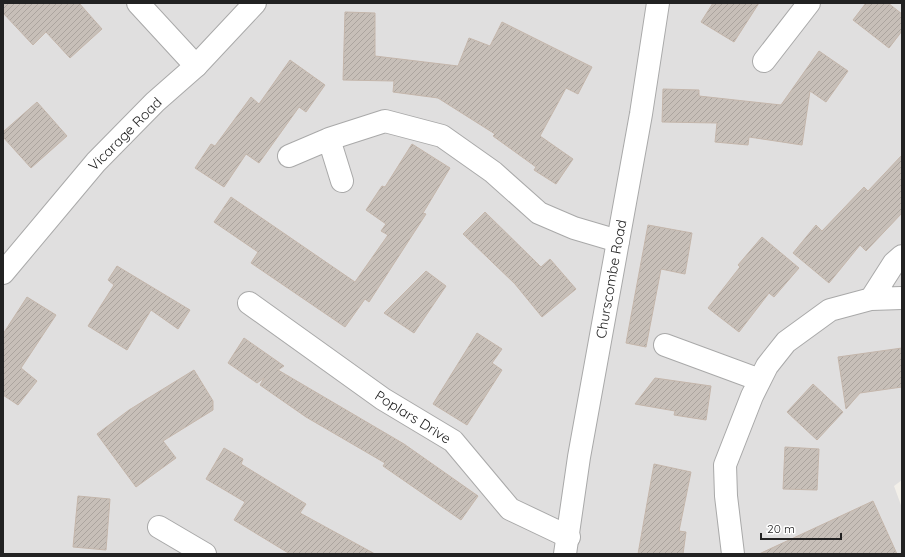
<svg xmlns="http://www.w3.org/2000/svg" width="905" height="557" viewBox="0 0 905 557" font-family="Quicksand,sans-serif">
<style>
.residential{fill:#e0dfdf}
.building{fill:url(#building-hatch);stroke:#c4b6ab}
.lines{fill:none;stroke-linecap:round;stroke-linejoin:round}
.minor-casing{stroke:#a9a9a9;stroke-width:24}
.tertiary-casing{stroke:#a9a9a9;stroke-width:24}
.minor{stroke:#fff;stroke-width:22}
.tertiary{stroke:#fff;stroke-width:22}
.labels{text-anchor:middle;stroke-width:3.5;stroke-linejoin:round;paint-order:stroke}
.street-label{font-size:14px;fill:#222;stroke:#fff}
</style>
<defs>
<pattern id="building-hatch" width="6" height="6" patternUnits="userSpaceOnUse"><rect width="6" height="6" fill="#c7bfb8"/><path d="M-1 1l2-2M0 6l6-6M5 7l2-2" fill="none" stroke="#aba49e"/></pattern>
</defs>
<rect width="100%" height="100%" fill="#f2efe9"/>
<path class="residential" d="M 3,3 L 902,3 L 902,480 L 894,486 L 902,508 L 902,554 L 3,554 Z"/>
<path class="building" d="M 3,3 L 79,3 L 102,29 L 70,58 L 46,32 L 33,45 L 3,13 Z
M 713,3 L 759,3 L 734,42 L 701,22 Z
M 866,3 L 888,3 L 902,14 L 902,31 L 889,48 L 853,20 Z
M 345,12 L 375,13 L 375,56 L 458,66 L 469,38 L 490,46 L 502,22 L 592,67 L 578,94 L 566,88 L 540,136 L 573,159 L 556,184 L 534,170 L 536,167 L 493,136 L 495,134 L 438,98 L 393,92 L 394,81 L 343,80 Z
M 819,51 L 848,71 L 826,102 L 810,91 L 802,145 L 749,137 L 748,145 L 715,142 L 717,123 L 662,122 L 663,89 L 699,90 L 699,96 L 781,105 Z
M 290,60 L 325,85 L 306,112 L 299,107 L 259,163 L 246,154 L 224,187 L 195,168 L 211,144 L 215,146 L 251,97 L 259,104 Z
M 37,102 L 67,136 L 31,168 L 3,137 L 3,132 Z
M 412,144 L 450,168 L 423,213 L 426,214 L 369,302 L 365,299 L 345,327 L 251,263 L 258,252 L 214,222 L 231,197 L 355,282 L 388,235 L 381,231 L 386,224 L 366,210 L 382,186 L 385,187 Z
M 902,155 L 902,213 L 866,251 L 860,245 L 829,283 L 793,253 L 816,225 L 822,231 L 864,187 L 868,191 Z
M 485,212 L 541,267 L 550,259 L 576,289 L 542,317 L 515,284 L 463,234 Z
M 648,225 L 692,233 L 685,274 L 661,269 L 646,347 L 626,343 Z
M 762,237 L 799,268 L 774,297 L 769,293 L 739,332 L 708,308 L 740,267 L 738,265 Z
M 117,266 L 190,310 L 178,329 L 151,310 L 127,350 L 88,326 L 114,285 L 108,280 Z
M 426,271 L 446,286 L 414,333 L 384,313 Z
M 27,297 L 56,315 L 21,368 L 37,381 L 18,405 L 3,395 L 3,334 Z
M 477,333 L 502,349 L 492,363 L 502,370 L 467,425 L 433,404 Z
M 244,338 L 284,366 L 278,370 L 404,444 L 478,496 L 461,520 L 383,466 L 385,463 L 306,417 L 260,385 L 264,378 L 257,383 L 228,363 Z
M 902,348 L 902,387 L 860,393 L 846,409 L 838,357 Z
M 194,370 L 213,401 L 213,410 L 163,441 L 176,458 L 136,487 L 97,434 L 129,410 Z
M 655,378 L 711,386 L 706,420 L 674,415 L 675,411 L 635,404 Z
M 813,384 L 843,412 L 817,440 L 787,412 Z
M 785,447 L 819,449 L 817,490 L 783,489 Z
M 224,448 L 243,459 L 241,464 L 306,504 L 300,513 L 375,554 L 290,554 L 234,520 L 245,502 L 206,479 Z
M 654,464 L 691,472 L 679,531 L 686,532 L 683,554 L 638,554 Z
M 78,496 L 110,499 L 106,550 L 73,547 Z
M 873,501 L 897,554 L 759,554 Z"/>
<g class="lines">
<g class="minor-casing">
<path id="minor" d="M 138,3 L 196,66
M 764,61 L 809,3
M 329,139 L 342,181
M 289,156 L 329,139 L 385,121 L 442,136 L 493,172 L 539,213 L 574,228 L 618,241
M 871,299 L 894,263 L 902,256
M 249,303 L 383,399 L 453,441 L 510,509 L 569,537
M 665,345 L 760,380
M 159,527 L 205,554
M 733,554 L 726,496 L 725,465 L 752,396 L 767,366 L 786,342 L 830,310 L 871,299 L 902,298"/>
</g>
<g class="tertiary-casing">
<path id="tertiary" d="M 3,273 L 96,162 L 155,102 L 196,66 L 255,3
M 565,554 L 579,457 L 641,114 L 658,3"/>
</g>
<use href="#minor" class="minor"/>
<use href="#tertiary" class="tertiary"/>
</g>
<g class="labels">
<g class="street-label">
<text transform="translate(125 134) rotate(-45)" y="5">Vicarage Road</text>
<text transform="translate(611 279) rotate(-80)" y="5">Churscombe Road</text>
<text transform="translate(413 417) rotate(32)" y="5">Poplars Drive</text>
</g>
</g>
<rect width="905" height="557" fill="none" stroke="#222222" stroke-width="8"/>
<path d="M761 533v6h80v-6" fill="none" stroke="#222222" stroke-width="2"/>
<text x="767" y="533" font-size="12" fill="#222222" stroke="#ffffff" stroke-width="3" paint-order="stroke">20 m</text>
</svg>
